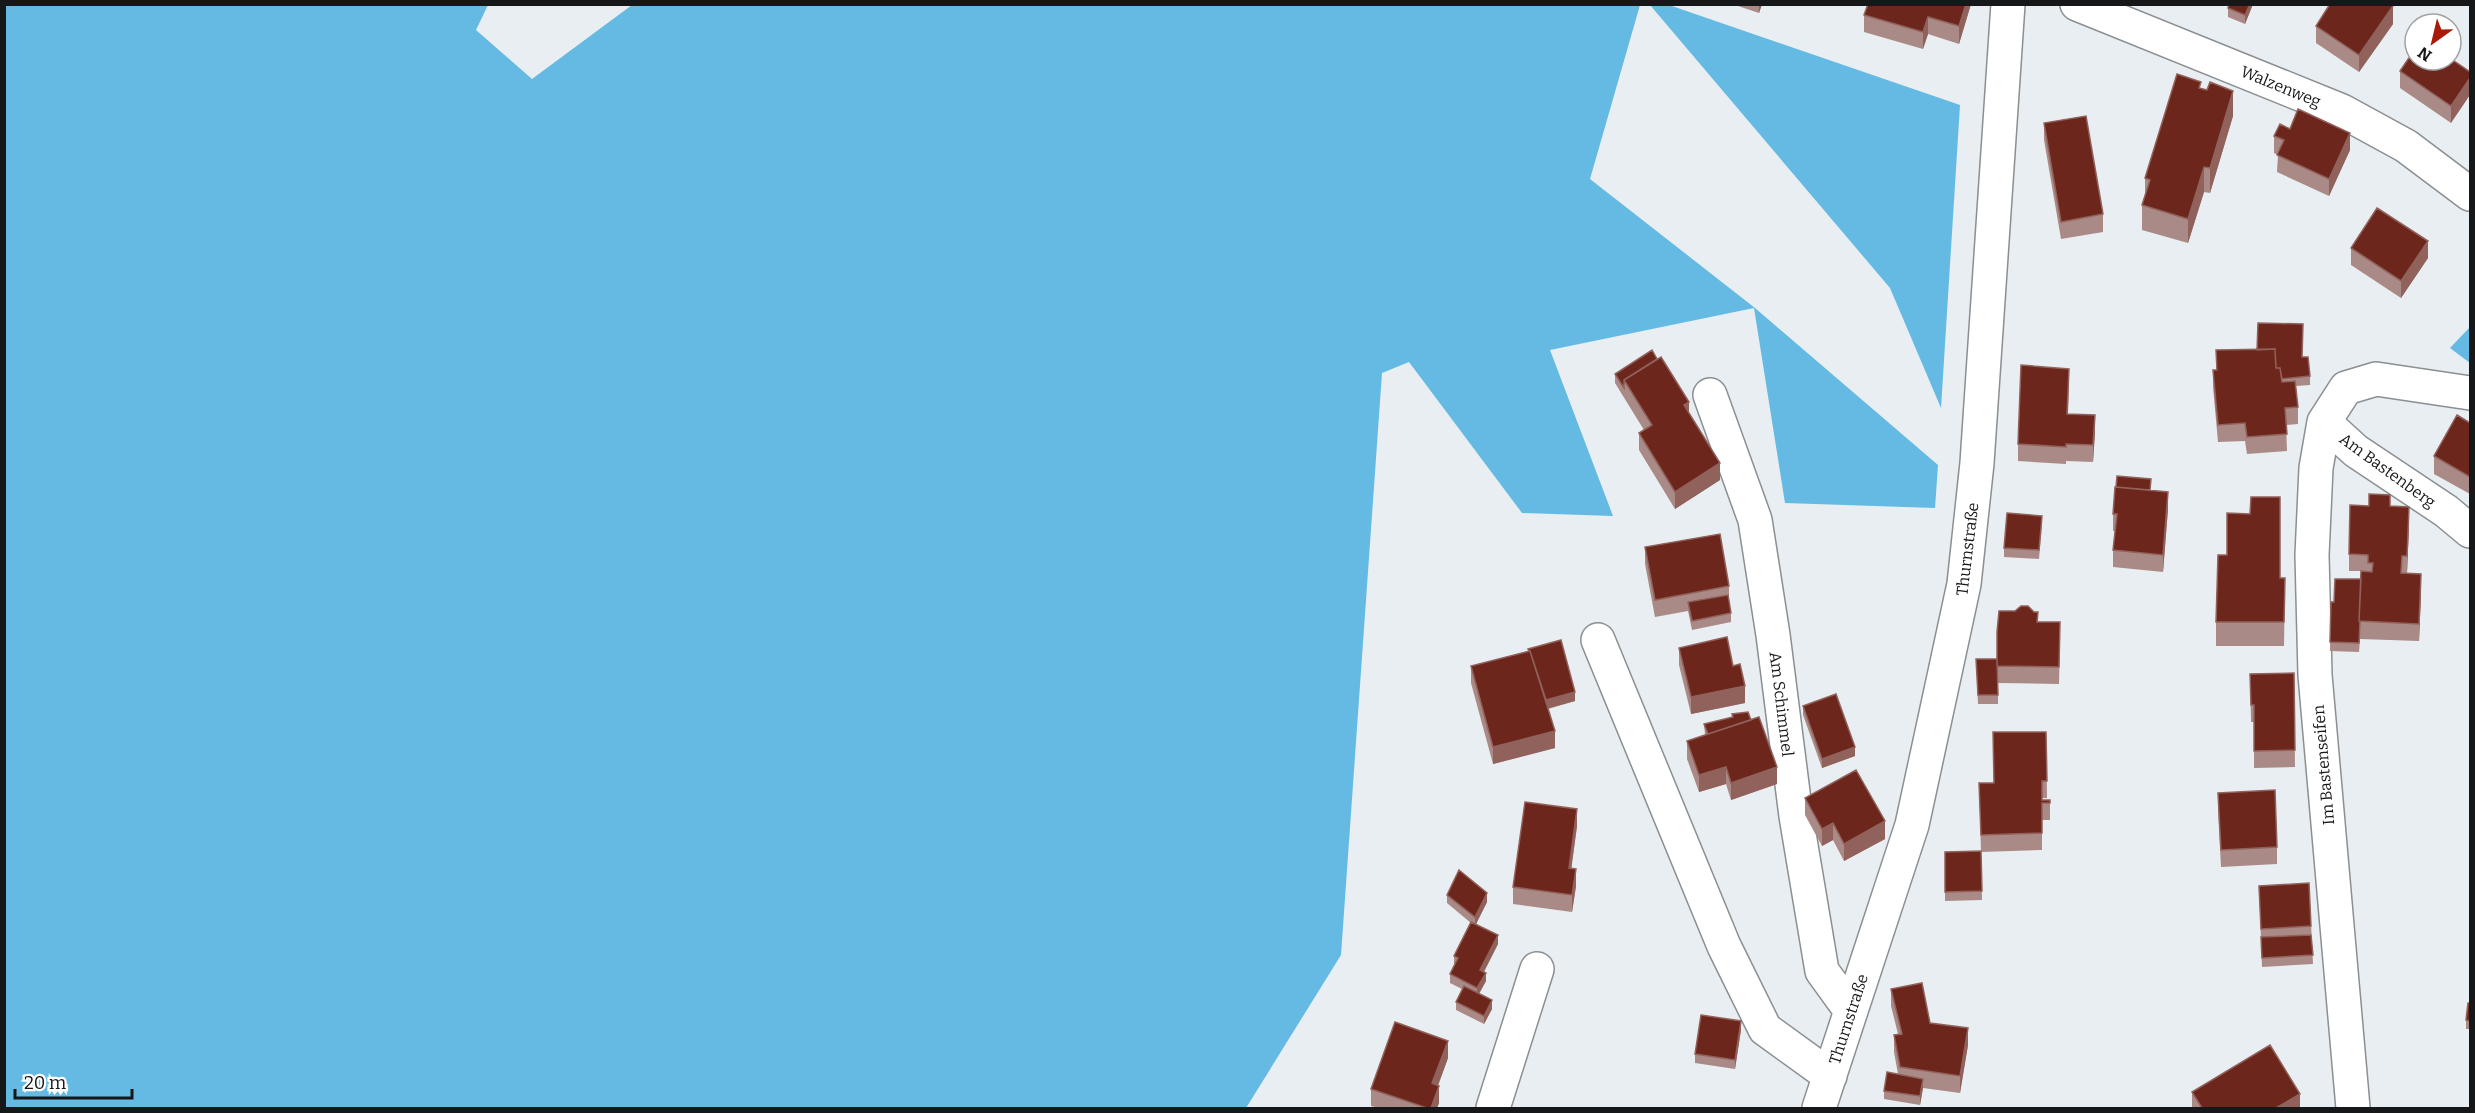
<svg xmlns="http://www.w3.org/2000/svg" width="2475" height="1113" viewBox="0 0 2475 1113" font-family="Bitter,serif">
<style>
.forest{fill:#64bae2}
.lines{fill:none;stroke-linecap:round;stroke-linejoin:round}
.minor-casing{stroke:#8a8f92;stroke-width:36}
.minor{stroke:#fff;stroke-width:33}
.wall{fill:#aa8a86}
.shaded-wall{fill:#91625c}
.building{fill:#6c261c;stroke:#91625c;stroke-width:1.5}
.labels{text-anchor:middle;stroke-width:6;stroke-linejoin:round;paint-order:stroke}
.street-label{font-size:16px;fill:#151719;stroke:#fff}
</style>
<rect width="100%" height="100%" fill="#e8eef1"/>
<path class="forest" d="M 5,4 L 488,5 L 476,30 L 532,79 L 632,5 L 1640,5 L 1590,179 L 1755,308 L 1938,465 L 1935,508 L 1785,503 L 1754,308 L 1550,350 L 1613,516 L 1522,513 L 1409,362 L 1382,373 L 1341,955 L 1246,1108 L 5,1108 Z
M 1650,5 L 1669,5 L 1960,105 L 1941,408 L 1890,288 Z
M 2470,327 L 2470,363 L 2450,348 Z"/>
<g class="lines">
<g class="minor-casing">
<path id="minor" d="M 2077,4 L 2342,111 L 2406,146 L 2470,194
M 1710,395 L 1755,520 L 1773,635 L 1796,816 L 1822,971 L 1851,1011
M 2324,422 L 2356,451 L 2446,511 L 2470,531
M 1598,640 L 1724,946 L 1765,1029 L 1830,1076
M 1493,1108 L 1537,969
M 1819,1108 L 1912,825 L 1964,584 L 1977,463 L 2008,4
M 2353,1108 L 2315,675 L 2312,555 L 2316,468 L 2324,422 L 2346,388 L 2376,379 L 2470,393"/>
</g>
<use href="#minor" class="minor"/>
</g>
<path class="wall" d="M 1732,4 L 1762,4 L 1759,13 Z
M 1868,4 L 1971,4 L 1959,44 L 1928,34 L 1923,49 L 1864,32 L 1864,15 Z
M 2227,4 L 2253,4 L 2245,24 L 2228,17 L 2228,8 L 2229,5 Z
M 2393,24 L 2359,72 L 2316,43 L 2316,26 Z
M 2400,71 L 2470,72 L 2451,123 L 2400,88 Z
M 2201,88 L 2233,116 L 2210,193 L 2204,192 L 2188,243 L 2142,230 L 2142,205 L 2145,195 L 2145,178 Z
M 2044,123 L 2103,214 L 2103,232 L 2061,239 L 2044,140 Z
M 2290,129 L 2350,150 L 2329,196 L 2277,172 L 2278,155 L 2274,153 L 2274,136 Z
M 2351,248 L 2428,258 L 2401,298 L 2351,265 Z
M 2216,350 L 2302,357 L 2310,376 L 2310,385 L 2296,386 L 2298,407 L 2298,424 L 2286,425 L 2287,451 L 2247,454 L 2245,441 L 2218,442 L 2213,387 L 2213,370 L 2216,370 Z
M 1615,374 L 1689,412 L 1720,480 L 1675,509 L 1639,450 L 1639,433 L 1644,430 L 1615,383 Z
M 2069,386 L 2068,414 L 2095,432 L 2093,462 L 2066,461 L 2066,464 L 2018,461 L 2018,444 Z
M 2470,423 L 2470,494 L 2434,474 L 2434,456 Z
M 2151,490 L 2168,509 L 2163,572 L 2113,567 L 2113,550 L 2115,531 L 2113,531 L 2113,514 Z
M 2390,506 L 2409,524 L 2407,573 L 2402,573 L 2421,592 L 2419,641 L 2360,639 L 2359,652 L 2330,651 L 2331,602 L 2334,602 L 2361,579 L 2361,571 L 2349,571 L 2349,554 Z
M 2042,525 L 2039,559 L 2004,557 L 2004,548 Z
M 1645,547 L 1729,586 L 1729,601 L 1731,613 L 1731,622 L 1692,630 L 1688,611 L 1655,617 L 1645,564 Z
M 2280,578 L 2285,578 L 2284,646 L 2216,646 L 2216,622 Z
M 2038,622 L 2060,639 L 2059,684 L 1998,683 L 1998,704 L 1978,704 L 1976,659 L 1997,659 Z
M 1679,648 L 1733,666 L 1745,703 L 1691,714 L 1679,665 Z
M 1528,649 L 1575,701 L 1548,709 L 1555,748 L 1493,764 L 1471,683 L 1471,666 L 1528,651 Z
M 2294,673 L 2295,767 L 2254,768 L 2254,722 L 2251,722 L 2250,674 Z
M 1803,706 L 1855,756 L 1822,768 L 1803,715 Z
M 1732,714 L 1777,784 L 1731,800 L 1726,784 L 1699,792 L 1687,759 L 1687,741 L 1705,735 L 1704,724 L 1732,717 Z
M 2046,732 L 2047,798 L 2042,798 L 2042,800 L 2050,800 L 2050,820 L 2042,820 L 2042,850 L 1981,852 L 1982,900 L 1945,901 L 1945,852 L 1981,851 L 1979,783 L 1993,783 Z
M 2218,793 L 2277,847 L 2277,864 L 2221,867 L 2218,810 Z
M 1805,798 L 1885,839 L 1844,861 L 1833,840 L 1822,846 L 1805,815 Z
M 1577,826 L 1571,869 L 1576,886 L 1572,912 L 1513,904 L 1513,887 Z
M 2309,883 L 2313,964 L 2262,967 L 2259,886 Z
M 1447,895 L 1487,902 L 1476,924 L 1498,944 L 1484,972 L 1486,981 L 1479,994 L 1492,1009 L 1484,1024 L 1456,1010 L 1456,1002 L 1462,989 L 1450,983 L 1450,974 L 1454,965 L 1454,956 L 1471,923 L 1447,903 Z
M 1891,989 L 1930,1023 L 1968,1045 L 1960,1093 L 1923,1088 L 1920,1105 L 1884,1099 L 1884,1091 L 1898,1074 L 1894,1052 L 1894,1035 L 1898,1034 L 1891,1006 Z
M 2470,1003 L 2470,1029 L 2466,1029 L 2466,1020 Z
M 1741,1030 L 1735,1069 L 1695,1063 L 1695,1054 Z
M 1448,1058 L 1438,1086 L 1439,1103 L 1437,1108 L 1379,1108 L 1371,1106 L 1371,1089 Z
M 2192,1092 L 2300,1108 L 2192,1108 Z"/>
<path class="shaded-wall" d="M 1759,4 L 1762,4 L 1759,13 Z
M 1966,4 L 1971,4 L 1959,44 L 1959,26 Z
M 2250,4 L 2253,4 L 2245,24 L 2245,15 Z
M 2393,6 L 2393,24 L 2359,72 L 2359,55 Z
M 1928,17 L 1928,34 L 1923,49 L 1923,32 Z
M 2470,78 L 2470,95 L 2451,123 L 2451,106 Z
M 2233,91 L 2233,116 L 2210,193 L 2210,168 Z
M 2350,133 L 2350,150 L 2329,196 L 2329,179 Z
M 2204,167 L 2204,192 L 2188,243 L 2188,219 Z
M 2428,241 L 2428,258 L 2401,298 L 2401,281 Z
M 1689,402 L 1689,419 L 1684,405 Z
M 2095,415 L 2095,432 L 2093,462 L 2093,445 Z
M 1720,463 L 1720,480 L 1675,509 L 1675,492 Z
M 2168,492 L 2168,509 L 2163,572 L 2163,555 Z
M 2409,507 L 2409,524 L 2407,573 L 2407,556 Z
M 2421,574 L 2421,592 L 2419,641 L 2419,624 Z
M 1745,686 L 1745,703 L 1691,714 L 1691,697 Z
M 1575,692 L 1575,701 L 1542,710 L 1542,701 Z
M 1555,731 L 1555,748 L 1493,764 L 1493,747 Z
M 1855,747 L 1855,756 L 1822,768 L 1822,759 Z
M 1726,767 L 1726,784 L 1699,792 L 1699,775 Z
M 1777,767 L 1777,784 L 1731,800 L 1731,783 Z
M 1577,809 L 1577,826 L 1569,886 L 1569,868 Z
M 1885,821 L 1885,839 L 1844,861 L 1844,844 Z
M 1833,823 L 1833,840 L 1822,846 L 1822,829 Z
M 1576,869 L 1576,886 L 1572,912 L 1572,895 Z
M 1487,893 L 1487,902 L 1475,926 L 1475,917 Z
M 1498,935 L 1498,944 L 1480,979 L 1480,970 Z
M 1486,973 L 1486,981 L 1477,997 L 1477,988 Z
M 1492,1000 L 1492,1009 L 1484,1024 L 1484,1016 Z
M 1741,1021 L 1741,1030 L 1735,1069 L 1735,1060 Z
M 1968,1028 L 1968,1045 L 1960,1093 L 1960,1076 Z
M 1448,1041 L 1448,1058 L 1432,1101 L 1432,1083 Z
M 1923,1079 L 1923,1088 L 1920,1105 L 1920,1096 Z
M 1439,1086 L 1439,1103 L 1437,1108 L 1431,1108 Z
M 2300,1094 L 2300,1108 L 2276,1108 Z"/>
<path class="building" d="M 1868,4 L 1966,4 L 1959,26 L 1928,17 L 1923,32 L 1864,15 Z
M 2229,4 L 2250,4 L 2245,15 L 2228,8 Z
M 2330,4 L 2390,4 L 2393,6 L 2359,55 L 2316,26 Z
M 2415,49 L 2415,60 L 2451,60 L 2451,59 L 2470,72 L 2470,78 L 2451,106 L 2400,71 Z
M 2177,74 L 2201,82 L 2199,88 L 2207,90 L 2210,82 L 2233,91 L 2210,168 L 2204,167 L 2188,219 L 2142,205 L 2150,180 L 2145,178 Z
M 2298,109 L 2350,133 L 2329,179 L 2277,155 L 2284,140 L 2274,136 L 2280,124 L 2290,129 Z
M 2086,116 L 2103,214 L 2061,222 L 2044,123 Z
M 2377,208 L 2428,241 L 2401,281 L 2351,248 Z
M 2258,323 L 2303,324 L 2302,357 L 2308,357 L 2310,376 L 2282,379 L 2280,368 L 2276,368 L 2275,349 L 2257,350 Z
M 2275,349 L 2276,368 L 2280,368 L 2282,382 L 2295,381 L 2298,407 L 2285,408 L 2287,434 L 2247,437 L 2245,423 L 2218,425 L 2213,370 L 2217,370 L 2216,350 Z
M 1652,350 L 1657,359 L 1624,380 L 1624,388 L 1615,374 Z
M 1661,357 L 1689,402 L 1684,405 L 1720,463 L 1675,492 L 1639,433 L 1652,425 L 1624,380 Z
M 2021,365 L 2069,369 L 2067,414 L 2095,415 L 2093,445 L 2066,444 L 2066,447 L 2018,444 Z
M 2457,415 L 2470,423 L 2470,477 L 2434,456 Z
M 2117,476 L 2151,479 L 2150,490 L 2116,487 Z
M 2115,487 L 2168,492 L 2163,555 L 2113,550 L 2117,514 L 2113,514 Z
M 2369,494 L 2390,495 L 2390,506 L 2409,507 L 2407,556 L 2402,556 L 2401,573 L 2421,574 L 2419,624 L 2359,621 L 2361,571 L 2372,572 L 2373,563 L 2368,563 L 2368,555 L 2349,554 L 2350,505 L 2369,506 Z
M 2251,497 L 2280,497 L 2280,578 L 2285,578 L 2284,622 L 2216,622 L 2218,555 L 2227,555 L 2227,513 L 2250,514 Z
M 2007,513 L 2042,516 L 2039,550 L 2004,548 Z
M 1720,534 L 1729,586 L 1655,600 L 1645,547 Z
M 2335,579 L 2361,579 L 2359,621 L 2360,621 L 2359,643 L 2330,642 L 2331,602 L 2334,602 Z
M 1728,595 L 1731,613 L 1692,621 L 1688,602 Z
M 2021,606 L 2028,606 L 2034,612 L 2038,612 L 2037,622 L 2060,622 L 2059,667 L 1997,666 L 1997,632 L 1999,611 L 2015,611 Z
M 1727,637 L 1733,666 L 1740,664 L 1745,686 L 1691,697 L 1679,648 Z
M 1561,640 L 1575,692 L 1546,700 L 1530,651 L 1529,651 L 1528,649 Z
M 1530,651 L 1555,731 L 1493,747 L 1471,666 Z
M 1976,659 L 1997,659 L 1998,695 L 1978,695 Z
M 2294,673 L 2295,750 L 2254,751 L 2254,705 L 2251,705 L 2250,674 Z
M 1836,694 L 1855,747 L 1822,759 L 1803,706 Z
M 1748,712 L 1751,720 L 1708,734 L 1704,724 L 1733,717 L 1732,714 Z
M 1759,717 L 1777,767 L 1731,783 L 1726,767 L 1699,775 L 1687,741 Z
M 1993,732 L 2046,732 L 2047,781 L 2042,781 L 2042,800 L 2050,800 L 2050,803 L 2042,803 L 2042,833 L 1981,835 L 1979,783 L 1994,783 Z
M 1856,770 L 1885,821 L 1844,844 L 1833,823 L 1822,829 L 1805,798 Z
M 2275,790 L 2277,847 L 2221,850 L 2218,793 Z
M 1525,802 L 1577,809 L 1569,868 L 1576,869 L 1572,895 L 1513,887 Z
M 1981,851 L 1982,891 L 1945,892 L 1945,852 Z
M 1459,870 L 1487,893 L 1475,917 L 1447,895 Z
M 2309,883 L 2311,926 L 2261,929 L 2259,886 Z
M 1471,922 L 1498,935 L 1480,970 L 1486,973 L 1477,988 L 1450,974 L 1458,958 L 1454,956 Z
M 2311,935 L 2313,955 L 2262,958 L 2261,937 Z
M 1922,983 L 1930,1023 L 1968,1028 L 1960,1076 L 1900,1067 L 1894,1035 L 1902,1034 L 1891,989 Z
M 1464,986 L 1492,1000 L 1484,1016 L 1456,1002 Z
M 2468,1003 L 2470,1003 L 2470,1021 L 2466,1020 Z
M 1701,1015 L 1741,1021 L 1735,1060 L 1695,1054 Z
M 1395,1022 L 1448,1041 L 1432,1083 L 1439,1086 L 1431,1108 L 1427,1108 L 1371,1089 Z
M 2270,1045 L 2300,1094 L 2276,1108 L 2202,1108 L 2192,1092 Z
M 1887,1072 L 1923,1079 L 1920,1096 L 1884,1091 Z"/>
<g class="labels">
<g class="street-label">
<text transform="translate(2281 86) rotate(22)" y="6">Walzenweg</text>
<text transform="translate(2388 470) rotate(36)" y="6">Am Bastenberg</text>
<text transform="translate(1967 549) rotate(-83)" y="6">Thurnstraße</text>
<text transform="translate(1782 704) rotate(83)" y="6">Am Schimmel</text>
<text transform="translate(2323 765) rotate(-95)" y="6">Im Bastenseifen</text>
<text transform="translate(1848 1019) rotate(-72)" y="6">Thurnstraße</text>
</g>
</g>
<rect width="2475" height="1113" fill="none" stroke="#151719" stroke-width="12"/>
<g transform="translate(2433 42) rotate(214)"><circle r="28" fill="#ffffff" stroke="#a1a2a3" stroke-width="1.5"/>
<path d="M0-4.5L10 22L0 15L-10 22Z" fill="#aa1907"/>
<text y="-9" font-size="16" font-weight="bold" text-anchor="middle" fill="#151719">N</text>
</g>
<path d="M15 1089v9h117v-9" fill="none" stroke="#151719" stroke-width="3"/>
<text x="24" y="1089" font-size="18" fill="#151719" stroke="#ffffff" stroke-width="4.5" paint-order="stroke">20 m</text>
</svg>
